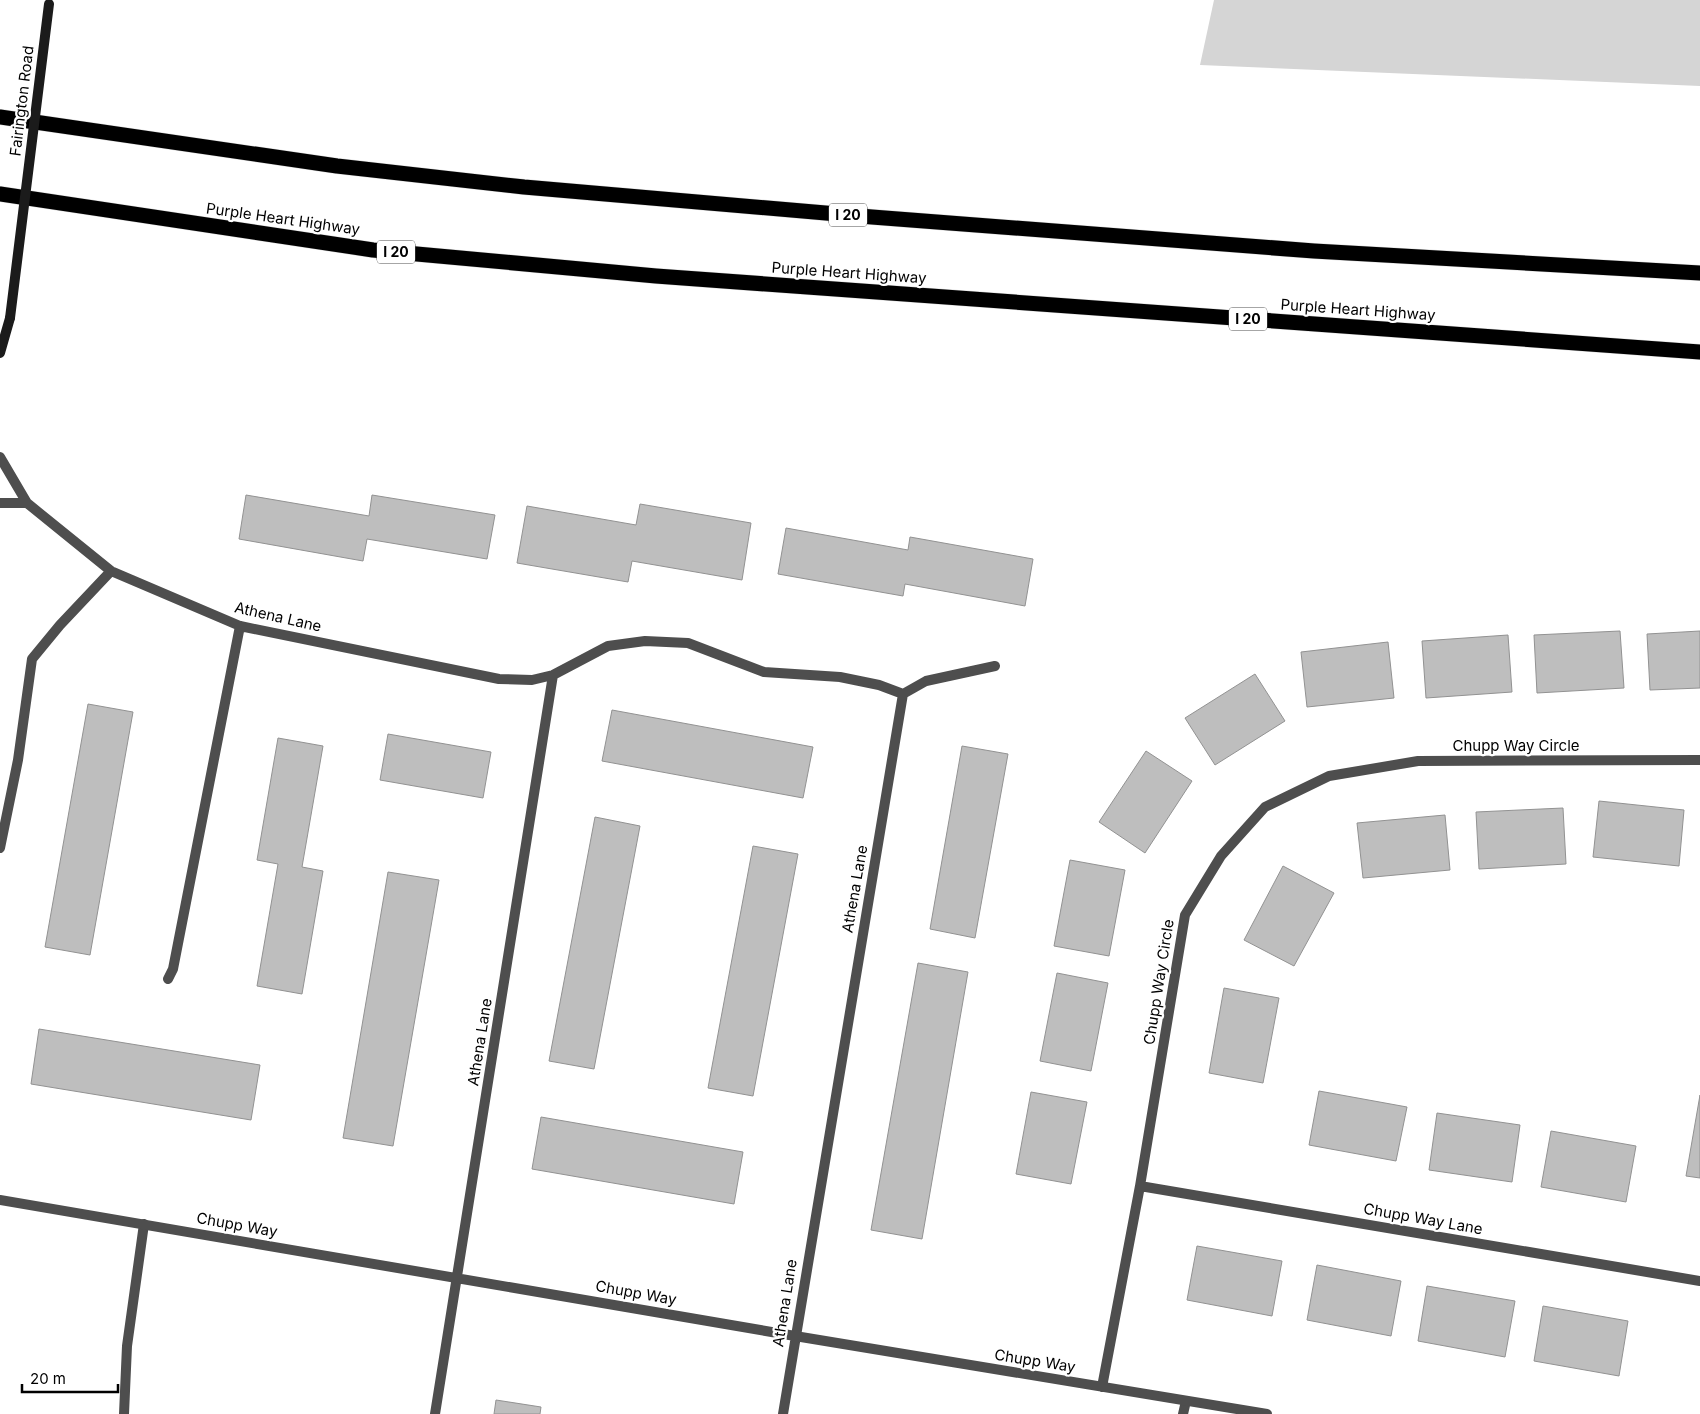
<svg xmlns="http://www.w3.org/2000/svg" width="1700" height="1414" viewBox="0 0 1700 1414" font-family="Inter,sans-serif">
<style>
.green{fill:#d5d5d5}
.building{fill:#bebebe;stroke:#929292}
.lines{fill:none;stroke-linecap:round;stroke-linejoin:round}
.highway-casing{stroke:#dbdbdb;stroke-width:16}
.lane{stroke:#4e4e4e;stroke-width:10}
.street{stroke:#4e4e4e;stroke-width:10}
.secondary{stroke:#1b1b1b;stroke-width:10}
.highway{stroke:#000;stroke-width:15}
.secondary-bridge{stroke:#1b1b1b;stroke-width:10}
.labels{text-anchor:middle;stroke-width:4.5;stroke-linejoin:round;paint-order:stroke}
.shield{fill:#fff;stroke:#4c4c4c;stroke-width:1}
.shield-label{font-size:14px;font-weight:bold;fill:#000}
.street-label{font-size:15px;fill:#000;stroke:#fff}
</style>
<rect width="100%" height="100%" fill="#fff"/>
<path class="green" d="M 1214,0 L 1700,0 L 1700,86 L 1200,65 Z"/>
<path class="building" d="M 246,495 L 369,516 L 372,495 L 495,515 L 487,559 L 367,539 L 363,561 L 239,539 Z
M 640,504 L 751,523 L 742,580 L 632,561 L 628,582 L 517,563 L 527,506 L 636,525 Z
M 786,528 L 908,550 L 910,537 L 1033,559 L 1025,606 L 905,584 L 903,596 L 778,574 Z
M 1620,631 L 1624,688 L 1537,693 L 1534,635 Z
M 1700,631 L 1700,688 L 1650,690 L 1647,634 Z
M 1508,635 L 1512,692 L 1426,698 L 1422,641 Z
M 1388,642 L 1394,698 L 1307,707 L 1301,652 Z
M 1255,674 L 1285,721 L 1215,765 L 1185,718 Z
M 88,704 L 133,712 L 90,955 L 45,947 Z
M 612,710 L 813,747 L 803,798 L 602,761 Z
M 388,734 L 491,752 L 483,798 L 380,780 Z
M 278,738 L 323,746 L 302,867 L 323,871 L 302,994 L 257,986 L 278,864 L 257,860 Z
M 962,746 L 1008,754 L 975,938 L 930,929 Z
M 1146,751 L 1192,781 L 1145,853 L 1099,822 Z
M 1599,801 L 1684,810 L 1679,866 L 1593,857 Z
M 1563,808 L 1566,864 L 1479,869 L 1476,812 Z
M 1445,815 L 1450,870 L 1363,878 L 1357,823 Z
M 595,817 L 640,826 L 594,1069 L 549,1061 Z
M 753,846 L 798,854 L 753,1096 L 708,1088 Z
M 1070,860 L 1125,870 L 1109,956 L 1054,946 Z
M 1283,866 L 1334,893 L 1294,966 L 1244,940 Z
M 388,872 L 439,880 L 393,1146 L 343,1138 Z
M 918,963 L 968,972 L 922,1239 L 871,1230 Z
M 1057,973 L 1108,983 L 1091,1071 L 1040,1061 Z
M 1224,988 L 1279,998 L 1263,1083 L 1209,1073 Z
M 39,1029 L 260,1065 L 251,1120 L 31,1084 Z
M 1319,1091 L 1407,1107 L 1396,1161 L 1309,1145 Z
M 1031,1092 L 1087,1102 L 1071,1184 L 1016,1174 Z
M 1700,1095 L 1700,1178 L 1686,1176 Z
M 1437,1113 L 1520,1125 L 1512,1182 L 1429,1170 Z
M 541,1117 L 743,1152 L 734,1204 L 532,1169 Z
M 1551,1131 L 1636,1146 L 1626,1202 L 1541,1187 Z
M 1197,1246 L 1282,1261 L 1272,1316 L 1187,1300 Z
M 1317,1265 L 1401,1281 L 1391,1336 L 1307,1320 Z
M 1427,1286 L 1515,1301 L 1505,1357 L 1418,1341 Z
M 1543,1306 L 1628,1321 L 1619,1376 L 1534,1361 Z
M 496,1400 L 541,1407 L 540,1414 L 494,1414 Z"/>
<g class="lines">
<g class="highway-casing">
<path id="highway" d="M 0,117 L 337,166 L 524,187 L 872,217 L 1314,251 L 1700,273
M 0,194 L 373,250 L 656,276 L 1700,352"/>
</g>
<path class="lane" d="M 124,1414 L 127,1346 L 144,1224
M 1183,1414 L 1186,1401"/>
<path class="street" d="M 0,457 L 27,503 L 111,571 L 240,626 L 499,679 L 532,680 L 553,675 L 608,646 L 645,641 L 688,643 L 764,672 L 840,677 L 879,685 L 903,694 L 926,681 L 995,666
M 0,503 L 27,503
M 0,848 L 18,760 L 32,659 L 60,625 L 111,571
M 168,979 L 173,969 L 240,626
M 1140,1186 L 1700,1281
M 0,1200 L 795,1336 L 1267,1414
M 1102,1387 L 1140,1186 L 1185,915 L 1221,856 L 1265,807 L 1329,776 L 1418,761 L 1700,760
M 435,1414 L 553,675
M 783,1414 L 903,694"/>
<path class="secondary" d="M 0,353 L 10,318"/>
<use href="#highway" class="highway"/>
<path class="secondary-bridge" d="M 10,318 L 49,4"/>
</g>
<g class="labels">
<g class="shield">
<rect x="829" y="203.5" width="38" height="23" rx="4"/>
<rect x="377" y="240.5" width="38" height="23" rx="4"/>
<rect x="1229" y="307.5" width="38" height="23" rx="4"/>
</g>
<g class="shield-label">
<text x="848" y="220">I 20</text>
<text x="396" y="257">I 20</text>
<text x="1248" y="324">I 20</text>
</g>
<g class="street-label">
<text transform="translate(22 101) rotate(-83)" y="5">Fairington Road</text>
<text transform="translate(283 219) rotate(8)" y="5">Purple Heart Highway</text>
<text transform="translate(849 273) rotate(4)" y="5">Purple Heart Highway</text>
<text transform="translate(1358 310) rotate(4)" y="5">Purple Heart Highway</text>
<text transform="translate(278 617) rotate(13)" y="5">Athena Lane</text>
<text x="1516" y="751">Chupp Way Circle</text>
<text transform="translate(855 889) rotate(-80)" y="5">Athena Lane</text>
<text transform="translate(1159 982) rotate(-81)" y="5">Chupp Way Circle</text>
<text transform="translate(480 1042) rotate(-81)" y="5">Athena Lane</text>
<text transform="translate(1423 1219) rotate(10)" y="5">Chupp Way Lane</text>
<text transform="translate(237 1225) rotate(10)" y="5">Chupp Way</text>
<text transform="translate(636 1293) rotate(10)" y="5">Chupp Way</text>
<text transform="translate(785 1303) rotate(-81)" y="5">Athena Lane</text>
<text transform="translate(1035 1361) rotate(9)" y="5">Chupp Way</text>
</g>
</g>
<path d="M22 1384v8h96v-8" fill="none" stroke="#000000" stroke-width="2.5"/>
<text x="30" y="1384" font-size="15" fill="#000000" stroke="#ffffff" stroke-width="4" paint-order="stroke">20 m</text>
</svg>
